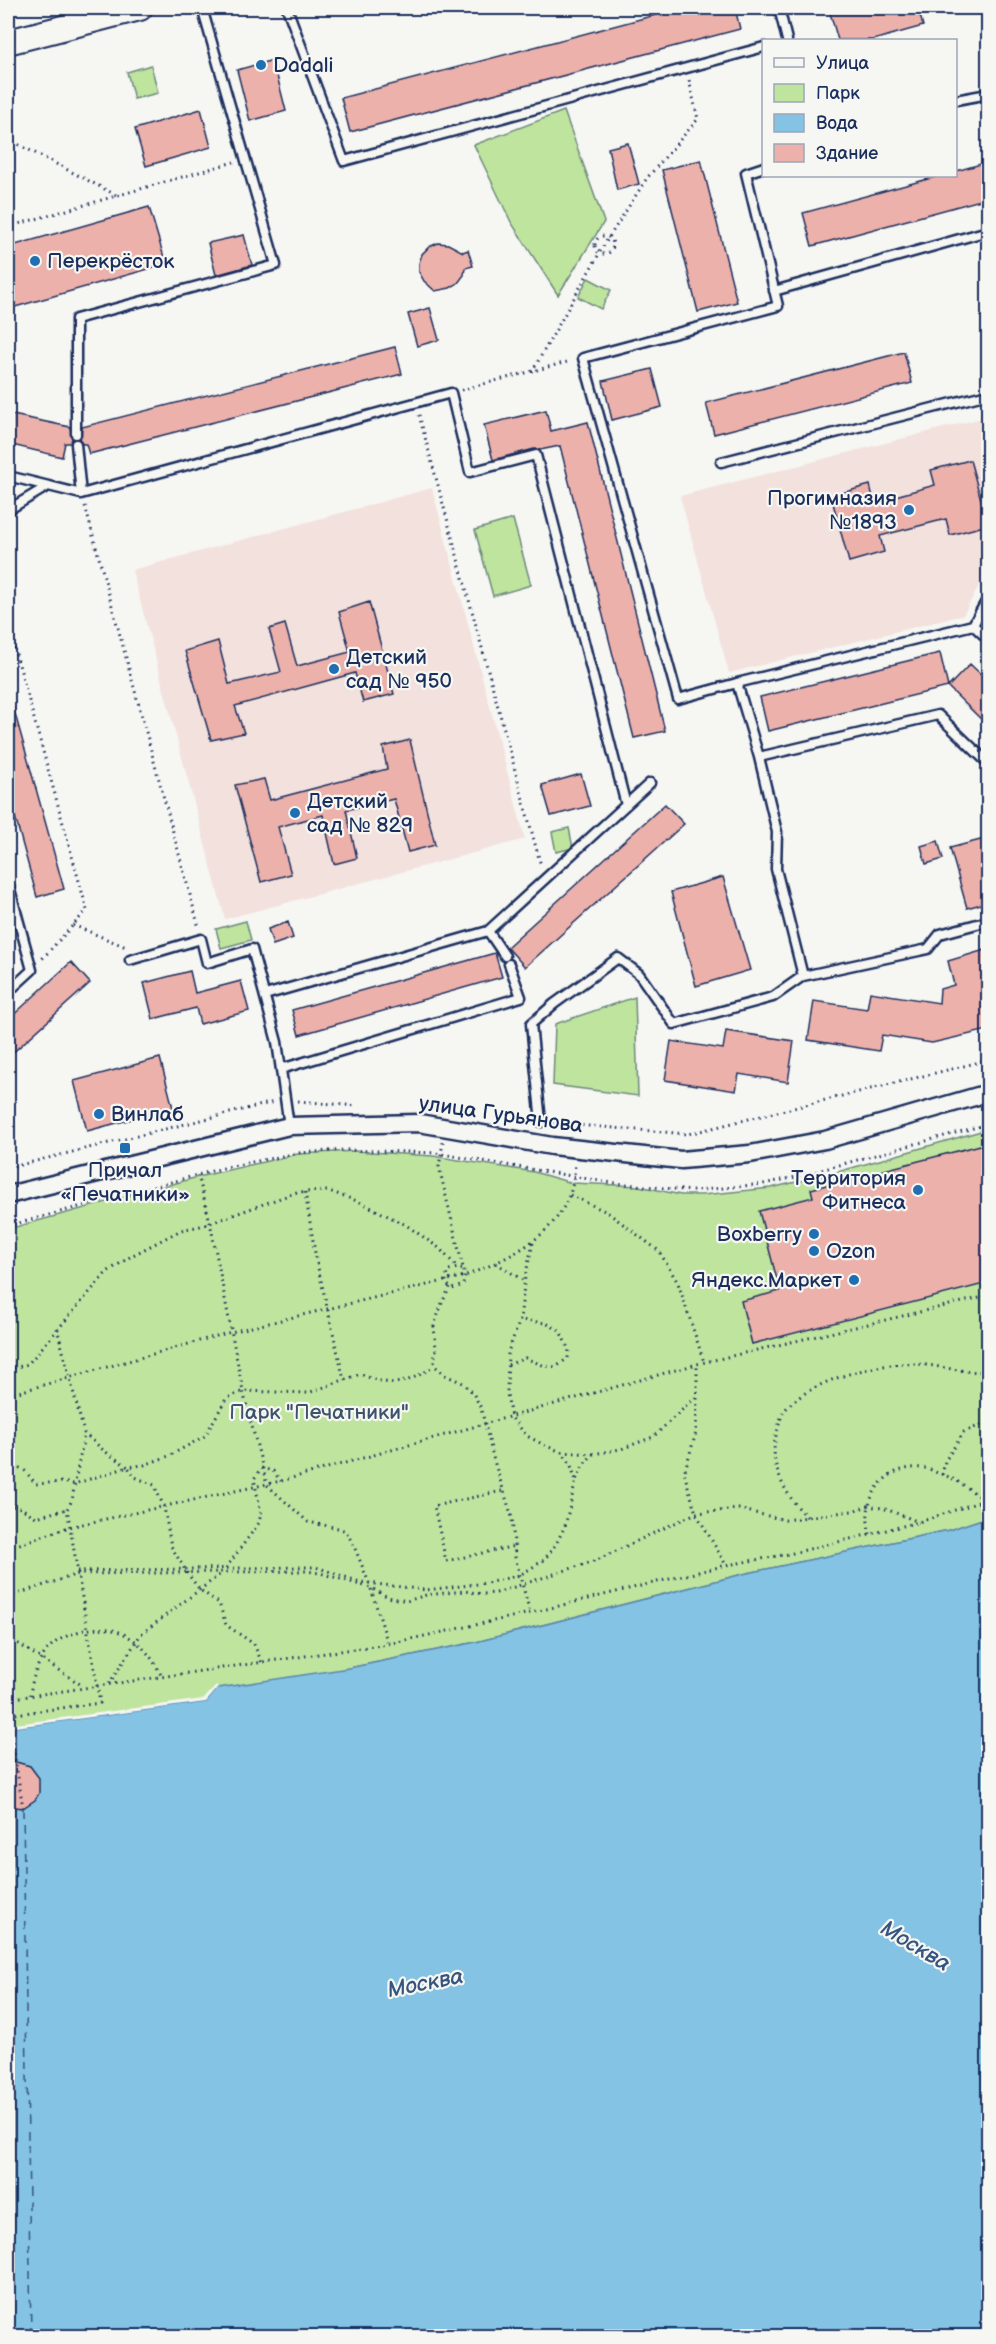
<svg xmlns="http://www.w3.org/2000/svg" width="996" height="2344" viewBox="0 0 996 2344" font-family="'Balsamiq Sans',sans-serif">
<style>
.built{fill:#f3e1dd}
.green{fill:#bfe49e;stroke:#6d8a7e;stroke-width:1.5}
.water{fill:#84c3e4;stroke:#5a88ae;stroke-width:1.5}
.pier{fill:#f6f6f2}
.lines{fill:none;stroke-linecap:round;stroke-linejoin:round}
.ferry{stroke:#355480;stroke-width:1.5;stroke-dasharray:8 6;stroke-linecap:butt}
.building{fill:#ecb1ab;stroke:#1b2f5e;stroke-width:1.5}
.lane-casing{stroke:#1b2f5e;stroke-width:13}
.street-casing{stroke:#1b2f5e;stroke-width:21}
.secondary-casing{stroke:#1b2f5e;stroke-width:28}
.path{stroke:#1b2f5e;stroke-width:3;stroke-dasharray:1.5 4.5;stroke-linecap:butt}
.lane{stroke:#f6f6f2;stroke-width:8}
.street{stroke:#f6f6f2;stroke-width:16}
.secondary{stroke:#f6f6f2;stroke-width:24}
.poi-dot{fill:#1f6fb2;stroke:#f6f6f2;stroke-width:2}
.labels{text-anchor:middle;stroke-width:4.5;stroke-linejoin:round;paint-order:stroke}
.poi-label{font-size:21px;fill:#1b2f5e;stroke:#f6f6f2;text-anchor:start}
.street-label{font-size:21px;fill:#1b2f5e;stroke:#f6f6f2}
.park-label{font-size:21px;fill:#3c536b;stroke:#f6f6f2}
.water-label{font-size:22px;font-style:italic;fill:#355480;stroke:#f6f6f2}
</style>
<rect width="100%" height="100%" fill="#f6f6f2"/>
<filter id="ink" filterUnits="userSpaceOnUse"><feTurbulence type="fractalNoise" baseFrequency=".0167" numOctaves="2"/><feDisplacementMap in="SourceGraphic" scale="12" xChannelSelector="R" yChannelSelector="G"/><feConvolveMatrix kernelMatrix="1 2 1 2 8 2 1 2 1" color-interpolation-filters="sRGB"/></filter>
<g filter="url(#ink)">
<path class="built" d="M 986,417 L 988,425 L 988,569 L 963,615 L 729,673 L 680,496 Z
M 432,488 L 525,839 L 225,919 L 132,570 Z"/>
<path class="green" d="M 151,65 L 158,93 L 134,99 L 127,72 Z
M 564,111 L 604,222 L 558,295 L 511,222 L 474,145 Z
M 588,278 L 611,290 L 601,309 L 578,297 Z
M 513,519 L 531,585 L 493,596 L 475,530 Z
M 569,828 L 573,848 L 556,852 L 552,832 Z
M 246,921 L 251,940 L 221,948 L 216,929 Z
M 635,997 L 638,1096 L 553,1085 L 555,1024 Z
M 988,1129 L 988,1517 L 949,1530 L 743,1574 L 476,1642 L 349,1668 L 206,1702 L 8,1728 L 8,1229 L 198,1177 L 298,1154 L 355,1151 L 433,1156 L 534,1172 L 572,1183 L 639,1186 L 681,1195 L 702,1195 L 771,1188 L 834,1173 Z"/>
<path class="water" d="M 988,1517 L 988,2336 L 8,2336 L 8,1728 L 206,1702 L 218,1688 L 349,1668 L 476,1642 L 743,1574 L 949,1530 Z"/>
<path class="pier" d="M 216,1686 L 218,1688 L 206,1702 L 8,1728 L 8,1725 L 204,1699 Z"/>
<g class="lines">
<path class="ferry" d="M 23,1809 L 31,2336"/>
</g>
<path class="building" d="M 682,8 L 735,8 L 740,29 L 350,132 L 341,98 Z
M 848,8 L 918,8 L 923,26 L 873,40 L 838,40 L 830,13 Z
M 273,60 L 286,111 L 250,121 L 237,70 Z
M 201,109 L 211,147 L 146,166 L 135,129 Z
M 628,143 L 639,184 L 617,190 L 608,148 Z
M 701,160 L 737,302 L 698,312 L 662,170 Z
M 988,162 L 988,198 L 812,246 L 803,213 L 939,176 L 956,176 L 956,171 Z
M 149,207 L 166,264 L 8,309 L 8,247 Z
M 244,235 L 252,265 L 216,275 L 208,243 Z
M 438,243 L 448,244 L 463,252 L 468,250 L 473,266 L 465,268 L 464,275 L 458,283 L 450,288 L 435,291 L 424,281 L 419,272 L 419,263 L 422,254 L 429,247 Z
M 430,308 L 439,340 L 417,346 L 408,314 Z
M 395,347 L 402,374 L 89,454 L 86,444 L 82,444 L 80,439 L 82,427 Z
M 904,352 L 912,383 L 714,434 L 706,403 Z
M 652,369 L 662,407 L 612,420 L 603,381 Z
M 546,410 L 551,431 L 588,422 L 665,731 L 634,738 L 560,446 L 540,450 L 534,449 L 493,460 L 484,425 Z
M 8,414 L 70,427 L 72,439 L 70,443 L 65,443 L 62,457 L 8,444 Z
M 970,460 L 988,525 L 950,535 L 946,519 L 880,536 L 884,552 L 849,562 L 831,496 L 870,485 L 874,502 L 935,485 L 931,470 Z
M 369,602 L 394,694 L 363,702 L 355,673 L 235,706 L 244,733 L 211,740 L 185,651 L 218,641 L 229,684 L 281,672 L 269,629 L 285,624 L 297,666 L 350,652 L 339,612 Z
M 940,653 L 948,687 L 768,731 L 760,697 Z
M 970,664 L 988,681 L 988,726 L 948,687 Z
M 12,703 L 64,889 L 37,897 L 8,791 L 8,704 Z
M 410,740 L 435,845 L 408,852 L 394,799 L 346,810 L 357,858 L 334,864 L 323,815 L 278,827 L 291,874 L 261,882 L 235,785 L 264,779 L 270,800 L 387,769 L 383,747 Z
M 581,774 L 590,806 L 551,816 L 542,785 Z
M 665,804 L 684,824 L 525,967 L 507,947 Z
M 988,838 L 988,902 L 967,908 L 950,848 Z
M 938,841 L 943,859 L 926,864 L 921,846 Z
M 723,877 L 750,970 L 696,986 L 671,892 Z
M 288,922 L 293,938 L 273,945 L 268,929 Z
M 988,949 L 988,1030 L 932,1043 L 882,1035 L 879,1051 L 808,1040 L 814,1001 L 867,1009 L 870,992 L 939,1003 L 940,989 L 954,985 L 948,961 Z
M 495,953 L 502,977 L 299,1035 L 292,1010 Z
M 71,962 L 90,983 L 8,1057 L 8,1020 Z
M 190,971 L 195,993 L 241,981 L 249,1011 L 200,1024 L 196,1008 L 153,1019 L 144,983 Z
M 726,1031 L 794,1041 L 788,1082 L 739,1074 L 736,1091 L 665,1080 L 671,1041 L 723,1049 Z
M 160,1058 L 173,1108 L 87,1131 L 74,1081 Z
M 988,1143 L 988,1283 L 752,1344 L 741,1301 L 780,1291 L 759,1211 L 813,1197 L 811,1189 Z
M 16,1762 L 30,1766 L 39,1778 L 39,1793 L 35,1800 L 23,1808 L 8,1806 L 8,1764 Z"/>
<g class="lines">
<g class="lane-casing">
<path id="lane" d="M 287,8 L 344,161 L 764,47
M 779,8 L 787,40
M 956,100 L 988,94
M 774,291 L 988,231
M 76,434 L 76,319 L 276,265 L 202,8
M 76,444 L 81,494
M 721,462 L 984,395 L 988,399
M 8,476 L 81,494 L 451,393 L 470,472 L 536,455 L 626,805
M 8,510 L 48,486
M 973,625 L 988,598
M 988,639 L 973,625 L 737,683 L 759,757 L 777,832 L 776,869 L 803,976 L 928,949 L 940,934 L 988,921
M 737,683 L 678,699 L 583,358 L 778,306 L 746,173 L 764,167
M 759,757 L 938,715 L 988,763
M 8,882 L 32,970 L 8,992
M 488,931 L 505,956
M 130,960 L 201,939 L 207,963 L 252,949 L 277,1042 L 289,1126
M 265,995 L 488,931 L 650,783
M 281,1069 L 521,997 L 509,964
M 541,1122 L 531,1024 L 554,1004 L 618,958 L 639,974 L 674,1024 L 773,997 L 803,976"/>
</g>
<g class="street-casing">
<path id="street" d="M 8,1195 L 289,1126 L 419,1123 L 552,1146 L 681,1160 L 750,1154 L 825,1140 L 988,1093"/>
</g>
<g class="secondary-casing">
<path id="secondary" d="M 8,42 L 140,8"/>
</g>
<path class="path" d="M 8,139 L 116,195
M 8,227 L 234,162
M595 245a9 9 0 1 1 18 0a9 9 0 1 1-18 0Z
M 532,372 L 604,245 L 647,178 L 698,119 L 689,80
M 461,390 L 571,361
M 419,415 L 541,866
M 85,506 L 199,928
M 8,625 L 87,910 L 41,960
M 73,925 L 126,947
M 298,1101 L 357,1106
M 501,1119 L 530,1121
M 552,1123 L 688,1134 L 988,1060
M 443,1142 L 439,1167 L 465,1276 L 463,1285 L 452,1289 C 445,1283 444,1279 449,1270 L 458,1268 L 464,1270
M 8,1168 L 274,1102
M 198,1175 L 210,1222 L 243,1391 L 267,1485 L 308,1522 L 338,1528 L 346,1531 L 354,1546 L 369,1583
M 305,1192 L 316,1259 L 344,1380
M 570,1195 L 607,1212 L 659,1251 L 678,1283 L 704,1362
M 8,1226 L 227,1167 L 298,1153 L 346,1150 L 436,1153 L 606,1182 L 693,1191 L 763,1184 L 792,1178 L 988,1124
M 533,1243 L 525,1277 L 520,1320 L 508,1352 L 507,1394 L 511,1417 L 527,1436 L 546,1446 L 562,1452 L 570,1463 L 576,1480
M 496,1263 L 524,1281
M 450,1287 L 442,1303 L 434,1326 L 436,1350 L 434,1361 L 435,1366 L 445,1375 L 463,1383 L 473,1393 L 481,1408 L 494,1461 L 512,1517 L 515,1557 L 530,1613
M 57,1328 L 84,1433 L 103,1450 L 128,1467 L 144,1465 L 169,1456 L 205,1436 L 226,1399 L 243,1391 L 308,1393 L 360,1374 C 395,1388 403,1385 435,1366
M 508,1365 L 525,1358 L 545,1366 L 556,1367 L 568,1358 L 569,1350 L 560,1331 L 546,1323 L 520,1320
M 8,1370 L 28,1364 L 107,1272 L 133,1255 L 181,1230 L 205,1225 L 297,1192 L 329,1191 L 360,1202 L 406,1225 L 439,1248 L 458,1268
M 8,1395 L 231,1332 L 465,1276 C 505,1260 552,1239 569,1196 C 573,1187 574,1175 575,1165
M 697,1398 L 696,1433 L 684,1473 L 696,1513 L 726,1565
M 562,1452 L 593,1454
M 8,1471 L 18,1467 L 25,1471 L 36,1484 L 62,1482 L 74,1484 L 128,1467 L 135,1477 L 154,1485 L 164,1507 L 171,1546 L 187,1573 L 200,1590 L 219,1603 L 226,1625 L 254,1644 L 262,1663
M 942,1475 L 945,1461 L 964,1432 L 988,1422
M 502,1491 L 434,1506 L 446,1561 L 515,1546
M 8,1501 L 11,1506
M 8,1509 L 11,1506 L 21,1508 L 36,1517 L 67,1509
M 807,1517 C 785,1495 767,1464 777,1432 C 779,1425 781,1415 785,1410 C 810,1380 878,1362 916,1364 C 940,1365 964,1374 988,1371
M 870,1534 C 860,1498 884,1464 924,1468 C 930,1468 935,1473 941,1474 C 959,1480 969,1489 984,1500
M 8,1548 L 69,1527 L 281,1481 L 697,1364 L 988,1296
M 226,1568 L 259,1523 L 261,1513 L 254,1479 L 261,1468 L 273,1471 L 281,1481
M 77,1571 L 301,1567 L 316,1567 L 360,1582 L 426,1590 L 487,1583 L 520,1575 L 544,1560 L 556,1544 L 565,1526 L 576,1480 L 585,1463 L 593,1454 L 621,1449 L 653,1437 L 697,1396 L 697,1364
M 371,1589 L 388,1644
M 8,1597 L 78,1574 L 306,1571 L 320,1573 L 371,1588 L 388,1597 L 407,1601 L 426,1595 L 464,1591 L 483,1594 L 496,1593 L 597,1560 L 696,1513 L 738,1509 L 785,1520 L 852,1511 L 868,1506 L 883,1508 L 919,1522
M 8,1637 L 83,1686
M 109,1684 L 141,1634 L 222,1573
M 30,1695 C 32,1678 39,1657 52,1645 C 59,1639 69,1635 77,1632 C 117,1619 146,1642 162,1677
M 8,1699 L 388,1644 L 530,1613 L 727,1565 L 789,1554 L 919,1522 L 988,1499
M 23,1808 L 8,1715 L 100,1703 L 67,1509 C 75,1497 72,1495 75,1482 C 78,1465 82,1450 84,1433"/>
<use href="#lane" class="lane"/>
<use href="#street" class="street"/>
<use href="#secondary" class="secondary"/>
</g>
</g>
<g class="poi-dot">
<circle cx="261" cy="65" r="6"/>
<circle cx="35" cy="261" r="6"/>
<circle cx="909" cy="510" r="6"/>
<circle cx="334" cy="669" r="6"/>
<circle cx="295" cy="813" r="6"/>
<circle cx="99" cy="1114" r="6"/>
<rect x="119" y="1142" width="12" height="12" rx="3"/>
<circle cx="918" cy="1190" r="6"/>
<circle cx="814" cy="1234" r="6"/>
<circle cx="814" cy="1251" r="6"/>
<circle cx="854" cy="1280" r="6"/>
</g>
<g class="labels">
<g class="poi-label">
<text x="273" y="72">Dadali</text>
<text x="47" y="268">Перекрёсток</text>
<text x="897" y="505" text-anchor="end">Прогимназия<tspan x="897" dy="24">№1893</tspan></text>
<text x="346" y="664">Детский<tspan x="346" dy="24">сад № 950</tspan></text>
<text x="307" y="808">Детский<tspan x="307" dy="24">сад № 829</tspan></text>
<text x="111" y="1121">Винлаб</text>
<text x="125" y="1177" text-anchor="middle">Причал<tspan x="125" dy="24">«Печатники»</tspan></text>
<text x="906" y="1185" text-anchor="end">Территория<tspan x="906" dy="24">Фитнеса</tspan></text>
<text x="802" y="1241" text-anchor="end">Boxberry</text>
<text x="826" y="1258">Ozon</text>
<text x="842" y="1287" text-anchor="end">Яндекс.Маркет</text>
</g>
<g class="street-label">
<text transform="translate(501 1114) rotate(8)" y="7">улица Гурьянова</text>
</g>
<g class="park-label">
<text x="319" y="1419">Парк "Печатники"</text>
</g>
<g class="water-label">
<text transform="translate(916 1945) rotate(31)" y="8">Москва</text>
<text transform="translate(425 1982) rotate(-11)" y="8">Москва</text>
</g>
</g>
<rect width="996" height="2344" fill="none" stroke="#f6f6f2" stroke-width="30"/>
<rect x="15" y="15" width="966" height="2314" fill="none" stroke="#1b2f5e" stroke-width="2" filter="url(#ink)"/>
<rect x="762" y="39" width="195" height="138" fill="#f6f6f2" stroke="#9ea6b7" stroke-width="1.5"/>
<rect x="774" y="58" width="30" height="9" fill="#f6f6f2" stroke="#9ea6b7" stroke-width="1.5"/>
<text x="816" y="69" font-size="18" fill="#1b2f5e">Улица</text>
<rect x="774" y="84" width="30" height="18" fill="#bfe49e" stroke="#9ea6b7" stroke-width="1.5"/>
<text x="816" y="99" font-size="18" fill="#1b2f5e">Парк</text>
<rect x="774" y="114" width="30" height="18" fill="#84c3e4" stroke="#9ea6b7" stroke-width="1.5"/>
<text x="816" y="129" font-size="18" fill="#1b2f5e">Вода</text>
<rect x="774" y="144" width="30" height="18" fill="#ecb1ab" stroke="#9ea6b7" stroke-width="1.5"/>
<text x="816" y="159" font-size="18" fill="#1b2f5e">Здание</text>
</svg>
